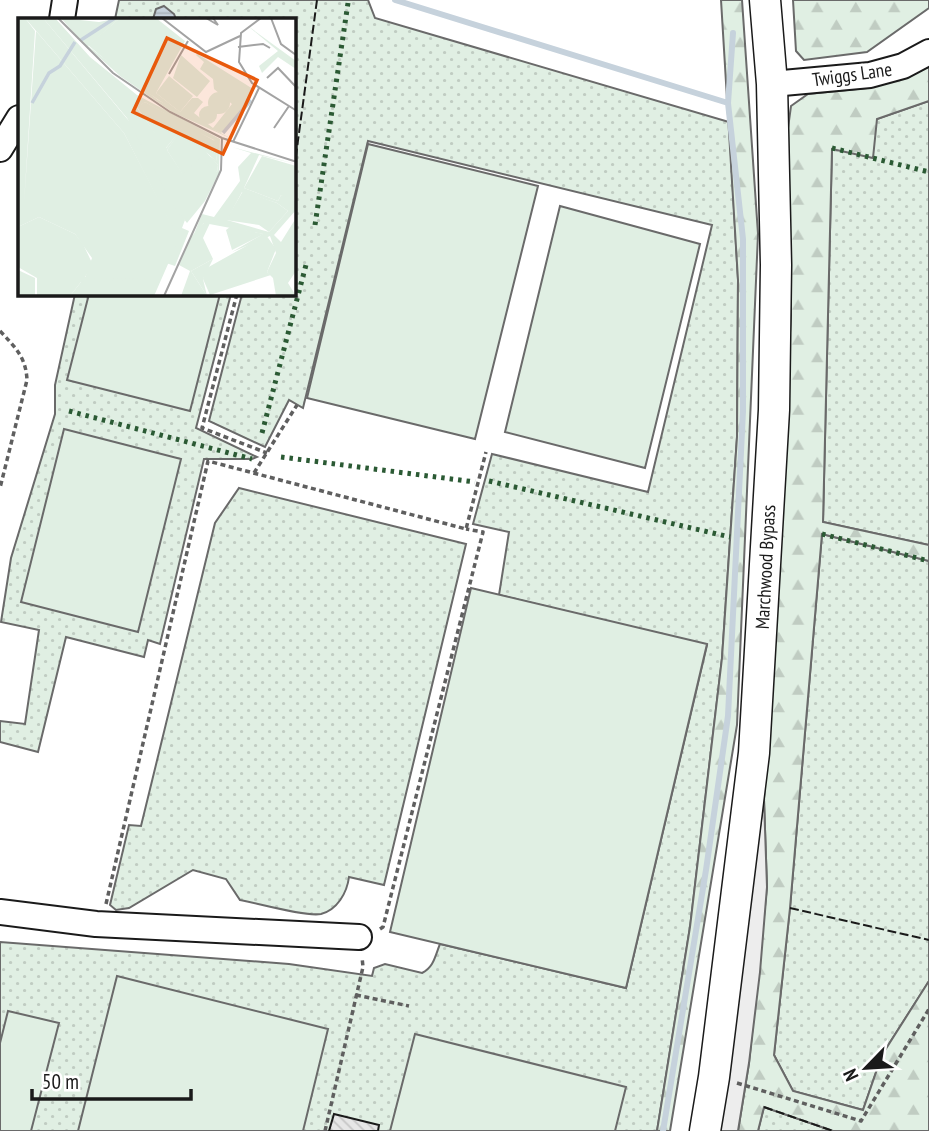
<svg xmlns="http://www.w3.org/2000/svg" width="929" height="1131" viewBox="0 0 929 1131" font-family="'PT Sans Narrow',sans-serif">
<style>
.grass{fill:url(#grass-dots);stroke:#6a6a6a;stroke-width:2}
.forest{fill:url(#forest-firs);stroke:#6a6a6a;stroke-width:2}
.pitch{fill:#e0efe3;stroke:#6a6a6a;stroke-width:2}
.parking{fill:#ededed;stroke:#6a6a6a;stroke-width:2}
.water{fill:url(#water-rules);stroke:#6a6a6a;stroke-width:2}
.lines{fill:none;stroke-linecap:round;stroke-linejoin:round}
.stream{stroke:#c6d2dc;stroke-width:6}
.building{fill:url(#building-back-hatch);stroke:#1a1a1a;stroke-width:2}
.minor-casing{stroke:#1a1a1a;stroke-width:28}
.major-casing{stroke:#1a1a1a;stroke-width:33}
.path{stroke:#5f5f5f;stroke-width:3.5;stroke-dasharray:5 3.5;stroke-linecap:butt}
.minor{stroke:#fff;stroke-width:24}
.major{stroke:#fff;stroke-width:30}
.hedge{stroke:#2b5a34;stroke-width:5;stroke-dasharray:3.5 5;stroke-linecap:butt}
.fence{stroke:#1a1a1a;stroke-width:2;stroke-dasharray:9 3.5;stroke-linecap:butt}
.labels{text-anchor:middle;stroke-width:5;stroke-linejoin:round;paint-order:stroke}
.street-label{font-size:19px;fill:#1a1a1a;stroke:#fff}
.inset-river{fill:none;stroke:#c6d2dc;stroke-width:3.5}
.inset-road{fill:none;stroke:#a3a3a3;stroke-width:2}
.view{fill:#e8590c;fill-opacity:0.15;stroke:#e8590c;stroke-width:3.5}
.inset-edge{fill:none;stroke:#1a1a1a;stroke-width:3.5}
</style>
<defs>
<pattern id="grass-dots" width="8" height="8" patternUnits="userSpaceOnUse" patternTransform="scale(1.75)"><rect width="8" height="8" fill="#e0efe3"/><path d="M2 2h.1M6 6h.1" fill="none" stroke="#c0ccc2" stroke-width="1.8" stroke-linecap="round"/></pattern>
<pattern id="forest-firs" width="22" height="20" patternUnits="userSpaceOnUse" patternTransform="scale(1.75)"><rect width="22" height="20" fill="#e0efe3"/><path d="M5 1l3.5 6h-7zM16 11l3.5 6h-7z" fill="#c0ccc2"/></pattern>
<pattern id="water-rules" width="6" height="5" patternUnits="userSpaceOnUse" patternTransform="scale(1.75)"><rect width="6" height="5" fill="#c6d2dc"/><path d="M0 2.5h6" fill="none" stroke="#aab4bc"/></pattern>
<pattern id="building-back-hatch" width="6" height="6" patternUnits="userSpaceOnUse" patternTransform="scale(1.75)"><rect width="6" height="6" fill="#e6e6e6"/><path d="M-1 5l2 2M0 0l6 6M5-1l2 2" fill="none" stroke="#c5c5c5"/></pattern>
</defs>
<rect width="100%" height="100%" fill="#fff"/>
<path class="grass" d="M 119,0 L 368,0 L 375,18 L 729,122 L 738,280 L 737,437 L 722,658 L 690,927 L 657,1131 L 0,1131 L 0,942 L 289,964 L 372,976 L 374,968 L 385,964 L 422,973 C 434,967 435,956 440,944 L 626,988 L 707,645 L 499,595 L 509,532 L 473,524 L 492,454 L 648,492 L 712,225 L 368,141 L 303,408 L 289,400 L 265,447 L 209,421 L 242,294 L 294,294 L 294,19 L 115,19 Z
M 929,101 L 929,545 L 823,522 L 832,148 L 877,119 Z
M 75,294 L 231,294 L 196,428 L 257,457 L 252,459 L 204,459 L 160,644 L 148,640 L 144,657 L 66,637 L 38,752 L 0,742 L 0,721 L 25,724 L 39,630 L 1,622 L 11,558 L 55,414 L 55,385 Z
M 239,488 L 466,544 L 384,885 L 349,877 C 347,893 337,910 321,914 C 306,917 257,903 240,900 L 226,879 L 193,870 L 129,908 L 116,910 L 110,905 L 129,825 L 141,826 L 215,523 Z
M 822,534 L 929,561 L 929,981 L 882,1055 L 863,1110 L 793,1091 L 774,1055 L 790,908 Z
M 764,1107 L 833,1131 L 758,1131 Z"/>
<path class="forest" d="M 721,0 L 742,0 L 758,234 L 737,725 L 670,1131 L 657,1131 L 690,927 L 722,658 L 737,437 L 738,280 Z
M 793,0 L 929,0 L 929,8 L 867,52 L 804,60 L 796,51 Z
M 929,67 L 929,101 L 877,119 L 873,158 L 832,149 L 823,522 L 929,545 L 929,561 L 822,534 L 790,908 L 774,1055 L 793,1091 L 863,1110 L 882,1055 L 929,981 L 929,1131 L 833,1131 L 764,1107 L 758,1131 L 738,1131 L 749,1063 L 767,887 L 764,800 L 791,315 L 788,128 L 791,106 L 808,94 L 867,88 Z"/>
<path class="pitch" d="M 368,144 L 538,186 L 475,439 L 307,398 Z
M 560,206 L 700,244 L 645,468 L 505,432 Z
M 89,294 L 220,294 L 190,411 L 67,380 Z
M 64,429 L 181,459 L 138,632 L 21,602 Z
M 471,588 L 707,644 L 626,988 L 390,932 Z
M 117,976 L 328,1029 L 303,1131 L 78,1131 Z
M 8,1011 L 59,1023 L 31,1131 L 0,1131 L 0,1043 Z
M 415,1034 L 626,1087 L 615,1131 L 390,1131 Z"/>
<path class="parking" d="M 764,800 L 767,887 L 760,972 L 749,1063 L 738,1131 L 715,1131 Z"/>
<path class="water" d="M 164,6 L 174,14 L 176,19 L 153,19 L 156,9 Z"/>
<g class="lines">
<path class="stream" d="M 395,0 L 728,103
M 663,1131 L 706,870 L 728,716 L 743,411 L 743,239 L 728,103 L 733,33"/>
</g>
<path class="building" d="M 334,1114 L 379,1125 L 378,1131 L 329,1131 Z"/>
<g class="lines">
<g class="minor-casing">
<path id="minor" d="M 62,19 L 65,0
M 772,84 L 870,75 L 903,66 L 929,52
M 0,149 L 19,118
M 0,912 L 96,924 L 359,937"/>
</g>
<g class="major-casing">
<path id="major" d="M 705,1131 L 714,1077 L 754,753 L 774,410 L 776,265 L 772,84 L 765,0"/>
</g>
<path class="path" d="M 237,294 L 202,428 L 267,453
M 0,331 C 15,347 26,357 27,380 L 0,488
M 254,473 L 297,405
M 106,904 L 208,461 L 466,529 L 486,452
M 380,929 L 383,927 L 483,532 L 466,529
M 356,995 L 409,1006
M 737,1083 L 861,1121 L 929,1009
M 325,1131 L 363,967 L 362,957"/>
<use href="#minor" class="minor"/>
<use href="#major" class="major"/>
<path class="hedge" d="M 832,148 L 929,172
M 315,225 L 348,3
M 69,411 L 252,459
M 262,433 L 307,261
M 281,457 L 475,482
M 489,481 L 730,537
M 822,534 L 929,561"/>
<path class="fence" d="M 294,170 L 317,0
M 790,908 L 929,940
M 764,1107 L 833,1131"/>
</g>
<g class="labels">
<g class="street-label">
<text transform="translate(852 74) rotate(-8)" y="7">Twiggs Lane</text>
<text transform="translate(765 567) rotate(-87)" y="7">Marchwood Bypass</text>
</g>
</g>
<g transform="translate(18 18)">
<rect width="278" height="278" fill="#fff"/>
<path d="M 7,0 L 25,0 L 116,109 L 167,202 L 164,210 L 171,213 L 157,248 L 148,245 L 160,221 L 106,115 ZM 102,0 L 138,0 L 167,23 L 138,75 L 162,94 L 174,80 L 180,80 L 185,84 L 176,95 L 195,110 L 214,86 L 196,71 L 195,61 L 182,51 L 186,44 L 178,37 L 182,33 L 181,37 L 235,71 L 227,91 L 203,115 L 160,95 L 111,62 L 70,27 ZM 163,37 L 192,63 L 179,79 L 155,60 ZM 127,84 L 197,123 L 199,144 L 188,134 L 200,147 L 199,154 L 191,150 L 165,157 L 149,132 L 166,108 L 147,131 L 119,89 ZM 244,138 L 278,148 L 276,186 L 263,177 L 260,183 L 226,170 ZM 225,173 L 259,185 L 270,193 L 251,214 L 241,207 L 208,202 ZM 21,199 L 57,216 L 65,226 L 75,247 L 67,259 L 136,260 L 133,264 L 63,264 L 52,278 L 19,278 L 19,260 L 0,249 L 0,209 ZM 186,205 L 192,205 L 185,220 L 195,241 L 173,253 L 189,278 L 163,278 L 172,253 L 161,247 L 172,220 ZM 212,209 L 246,216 L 214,232 L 208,212 ZM 248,217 L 258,231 L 249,254 L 253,257 L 192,277 L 185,261 L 187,251 ZM 0,252 L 17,260 L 17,278 L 0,278 Z" fill="#e0efe3"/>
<path d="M 0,0 L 7,0 L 17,13 L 6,185 L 18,13 L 106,115 L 161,221 L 136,278 L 52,278 L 63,264 L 136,261 L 67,260 L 74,240 L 57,216 L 21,199 L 0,209 ZM 25,0 L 37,0 L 72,39 L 119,77 L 202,121 L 201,155 L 187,183 L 169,205 L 156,189 L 109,100 ZM 127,84 L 166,107 L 148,130 L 119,90 ZM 167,108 L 196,122 L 199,143 L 187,135 L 200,147 L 199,154 L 182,140 L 165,156 L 149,132 ZM 43,0 L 81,4 L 102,0 L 70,28 L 140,82 L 214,121 L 154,94 L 102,58 L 62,22 ZM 230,8 L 278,43 L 278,51 L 260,39 L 244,55 L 241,48 L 260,33 ZM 214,129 L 278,146 L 241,137 L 226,170 L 260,183 L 263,177 L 278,183 L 278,192 L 256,217 L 263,224 L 278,200 L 278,253 L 270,265 L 278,278 L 258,278 L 255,260 L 249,254 L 258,235 L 252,218 L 214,234 L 245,216 L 186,205 L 174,221 L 184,196 L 196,199 L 222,163 L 220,149 L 233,135 ZM 224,174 L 259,185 L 270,193 L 251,214 L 209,202 ZM 195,241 L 185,261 L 189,278 L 173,253 Z" fill="#e0efe3" fill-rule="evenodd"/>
<path d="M 116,0 L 137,5 L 118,27 L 104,15 ZM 135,17 L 157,35 L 145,50 L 123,31 ZM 119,38 L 142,56 L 130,71 L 107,53 ZM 151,58 L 175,78 L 162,94 L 138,75 ZM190 85a11 11 0 1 1 22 0a11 11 0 1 1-22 0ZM181 97a9 9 0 1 1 18 0a9 9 0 1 1-18 0Z" fill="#e0efe3"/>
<path class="inset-river" d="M 63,22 L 97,0M 14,85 L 31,55 L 42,48 L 57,24M 205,115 L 233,82"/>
<path class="inset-road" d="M 40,0 L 95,55 L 152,94 L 204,120 L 279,144M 144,0 L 188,34 L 222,18M 188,0 L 200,7 L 195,0M 243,0 L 223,15 L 221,44 L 234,65 L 279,93M 253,0 L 263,26 L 278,37M 220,29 L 245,26 L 252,30M 151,56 L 170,23M 249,60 L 260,50 L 279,70M 256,110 L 271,88M 215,124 L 241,70M 146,278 L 203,152 L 204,120"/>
<path class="view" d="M 149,20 L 239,62 L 205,136 L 115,94 Z"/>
<rect width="278" height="278" class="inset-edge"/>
</g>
<g transform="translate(866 1068) rotate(245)" stroke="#ffffff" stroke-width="5" paint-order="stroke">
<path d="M0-5L12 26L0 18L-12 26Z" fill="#1a1a1a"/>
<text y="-10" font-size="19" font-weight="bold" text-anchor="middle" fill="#1a1a1a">N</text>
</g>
<path d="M32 1089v10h159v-10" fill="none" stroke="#1a1a1a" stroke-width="3.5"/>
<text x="42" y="1089" font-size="21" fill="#1a1a1a" stroke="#ffffff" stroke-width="5" paint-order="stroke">50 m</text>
</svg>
